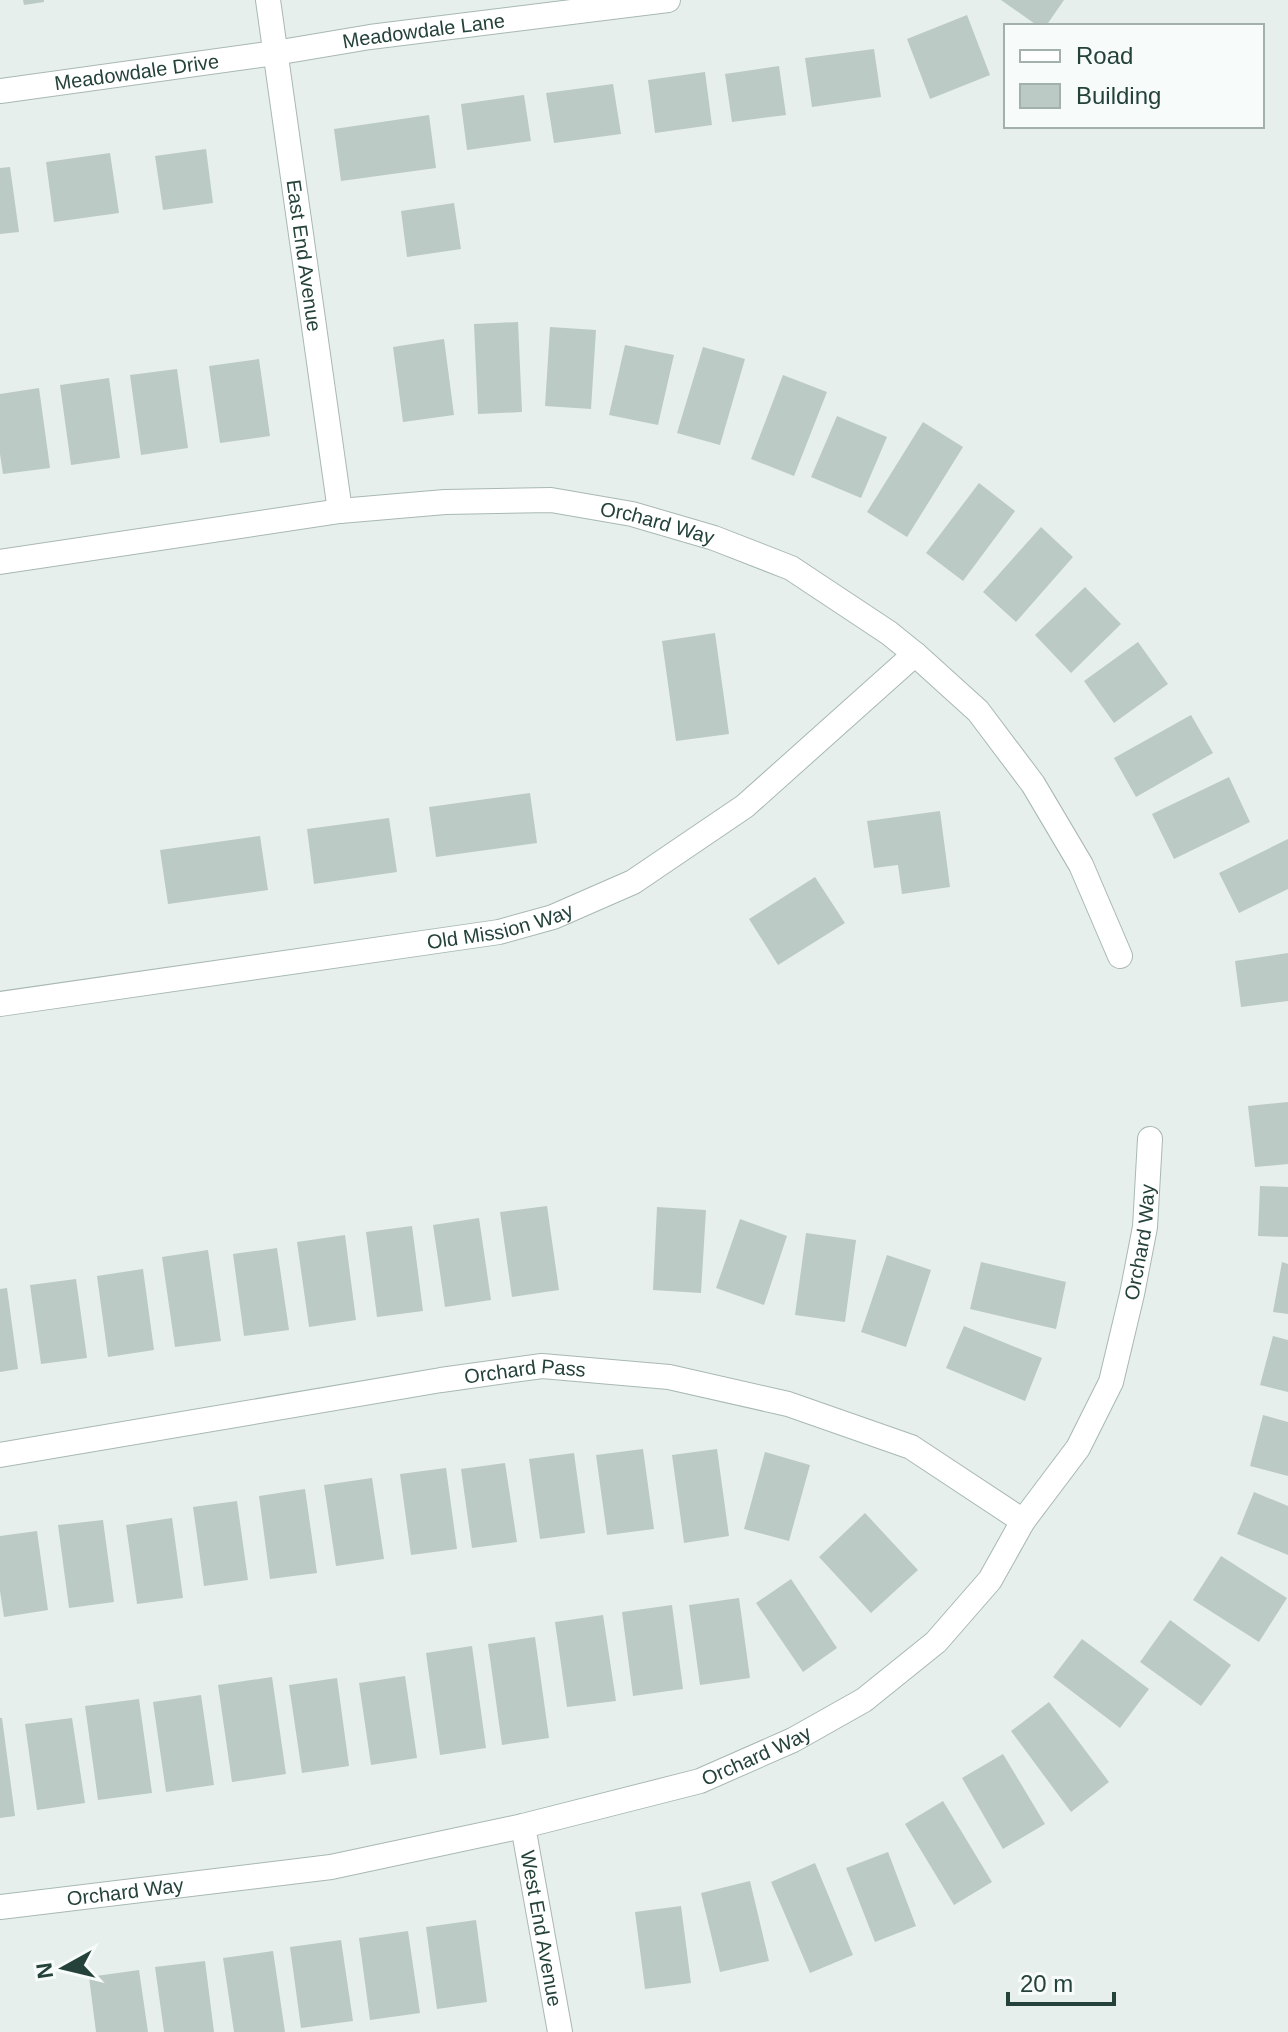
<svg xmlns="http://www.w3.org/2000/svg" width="1288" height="2032" viewBox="0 0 1288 2032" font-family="Arial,sans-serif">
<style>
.building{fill:#bbcac4}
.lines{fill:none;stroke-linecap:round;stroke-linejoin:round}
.street-casing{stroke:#a8b8b2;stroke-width:26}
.street{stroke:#fff;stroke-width:24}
.labels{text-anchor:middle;stroke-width:6;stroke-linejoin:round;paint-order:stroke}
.street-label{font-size:20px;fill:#24423a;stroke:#f7fbf9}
</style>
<rect width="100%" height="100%" fill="#e6efeb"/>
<path class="building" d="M 23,0 L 44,0 L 44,2 L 24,5 Z
M 1001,0 L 1064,0 L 1046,26 L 1038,26 Z
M 967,15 L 990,75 L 930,99 L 907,39 Z
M 874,49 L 881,97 L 812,107 L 805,58 Z
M 779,66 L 786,115 L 732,122 L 725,74 Z
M 705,72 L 712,125 L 655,133 L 648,80 Z
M 613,84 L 621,134 L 554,143 L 546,93 Z
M 524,95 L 531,141 L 467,150 L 461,104 Z
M 429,115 L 436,168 L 341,181 L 334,129 Z
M 206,149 L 213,203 L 163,210 L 155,156 Z
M 110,153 L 119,213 L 54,222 L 46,162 Z
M 10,167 L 19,232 L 0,234 L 0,168 Z
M 454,203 L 461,249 L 407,257 L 401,211 Z
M 518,322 L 522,412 L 478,414 L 474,324 Z
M 550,327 L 596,330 L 591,409 L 545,406 Z
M 444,339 L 454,415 L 403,422 L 393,347 Z
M 625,345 L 674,355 L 658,425 L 609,415 Z
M 703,347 L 745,359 L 720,445 L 677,433 Z
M 259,359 L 270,436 L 220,443 L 209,366 Z
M 177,369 L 188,448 L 141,455 L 130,375 Z
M 783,375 L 827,392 L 794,476 L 751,459 Z
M 109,378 L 120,458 L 71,465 L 60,385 Z
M 39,388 L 50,468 L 3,474 L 0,454 L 0,394 Z
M 837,416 L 887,437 L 861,498 L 811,477 Z
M 923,422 L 963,447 L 907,537 L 867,512 Z
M 979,483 L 1015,511 L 963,581 L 926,553 Z
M 1041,527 L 1073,557 L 1016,622 L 983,592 Z
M 1085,587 L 1121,624 L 1071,673 L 1035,635 Z
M 715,633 L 729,734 L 676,741 L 662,641 Z
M 1138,642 L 1168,684 L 1114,723 L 1084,681 Z
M 1191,715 L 1213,753 L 1136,797 L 1114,758 Z
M 1229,777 L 1250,822 L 1174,859 L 1152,814 Z
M 530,793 L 537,843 L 436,857 L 429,807 Z
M 940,811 L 950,887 L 902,894 L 898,865 L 874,868 L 867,821 Z
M 389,818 L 397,872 L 314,884 L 307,829 Z
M 260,836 L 268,890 L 168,904 L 160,850 Z
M 1288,839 L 1288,889 L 1239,913 L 1219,873 Z
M 815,877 L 845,923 L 778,965 L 749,919 Z
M 1288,953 L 1288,1001 L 1241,1007 L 1235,961 Z
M 1288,1102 L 1288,1164 L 1255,1167 L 1248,1106 Z
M 1260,1186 L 1288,1187 L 1288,1237 L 1258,1236 Z
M 547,1206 L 559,1290 L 512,1297 L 500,1212 Z
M 657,1207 L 706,1210 L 701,1293 L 653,1290 Z
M 479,1218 L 491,1300 L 445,1307 L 433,1225 Z
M 740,1219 L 787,1236 L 764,1305 L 716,1288 Z
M 412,1226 L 423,1311 L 377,1317 L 366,1232 Z
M 806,1233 L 856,1240 L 845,1322 L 795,1315 Z
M 345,1235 L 356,1320 L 309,1327 L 297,1242 Z
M 277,1248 L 289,1330 L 244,1336 L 233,1254 Z
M 208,1250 L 221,1341 L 175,1347 L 162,1257 Z
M 887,1255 L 931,1270 L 906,1347 L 861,1332 Z
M 981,1262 L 1066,1282 L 1056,1329 L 970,1309 Z
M 1282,1262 L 1288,1264 L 1288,1314 L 1273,1312 Z
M 143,1269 L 154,1350 L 108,1357 L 97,1276 Z
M 76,1279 L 87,1358 L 41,1364 L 30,1285 Z
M 7,1288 L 18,1369 L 0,1372 L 0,1289 Z
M 964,1326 L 1042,1358 L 1025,1401 L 946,1368 Z
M 1273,1336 L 1288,1340 L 1288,1392 L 1260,1385 Z
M 1263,1415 L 1288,1422 L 1288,1476 L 1250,1466 Z
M 643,1449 L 654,1529 L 607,1535 L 596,1455 Z
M 717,1449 L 729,1536 L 684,1543 L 672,1455 Z
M 765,1452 L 810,1465 L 789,1541 L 744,1529 Z
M 574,1453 L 585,1533 L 540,1539 L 529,1459 Z
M 505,1463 L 517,1542 L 472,1548 L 461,1469 Z
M 446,1468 L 457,1549 L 411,1555 L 400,1474 Z
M 372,1478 L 384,1559 L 336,1566 L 324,1485 Z
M 305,1489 L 317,1573 L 270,1579 L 259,1496 Z
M 1254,1492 L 1288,1506 L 1288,1555 L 1237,1534 Z
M 237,1501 L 248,1580 L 204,1586 L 193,1507 Z
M 865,1513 L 918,1570 L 871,1613 L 819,1557 Z
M 172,1518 L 183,1598 L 137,1604 L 126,1525 Z
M 103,1520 L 114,1602 L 69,1608 L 58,1525 Z
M 37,1531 L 48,1610 L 4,1617 L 0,1591 L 0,1536 Z
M 1221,1556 L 1287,1598 L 1259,1642 L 1193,1600 Z
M 791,1579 L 837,1648 L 803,1672 L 756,1603 Z
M 739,1598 L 750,1678 L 700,1685 L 689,1605 Z
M 672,1605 L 683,1689 L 633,1696 L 622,1612 Z
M 603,1615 L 616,1701 L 567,1707 L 555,1622 Z
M 1170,1620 L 1231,1665 L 1201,1706 L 1140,1662 Z
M 535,1637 L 549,1738 L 502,1745 L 488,1644 Z
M 1082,1639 L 1149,1689 L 1120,1728 L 1053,1677 Z
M 472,1646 L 486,1748 L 440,1755 L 426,1653 Z
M 405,1676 L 417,1758 L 371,1765 L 359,1683 Z
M 272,1677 L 286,1774 L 232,1782 L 218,1685 Z
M 337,1678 L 349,1766 L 302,1773 L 289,1685 Z
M 201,1695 L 214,1785 L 166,1792 L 153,1702 Z
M 139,1699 L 152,1793 L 98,1800 L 85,1706 Z
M 1049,1702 L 1109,1782 L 1071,1812 L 1011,1731 Z
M 0,1718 L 2,1718 L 15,1816 L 0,1818 Z
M 72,1718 L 85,1803 L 37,1810 L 25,1724 Z
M 1003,1754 L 1045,1824 L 1003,1849 L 962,1778 Z
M 943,1801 L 992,1882 L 954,1905 L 905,1824 Z
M 888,1852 L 916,1926 L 875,1942 L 846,1868 Z
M 815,1863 L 853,1955 L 810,1973 L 771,1882 Z
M 750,1881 L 769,1961 L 720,1972 L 701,1893 Z
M 681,1906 L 691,1983 L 645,1989 L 635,1912 Z
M 476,1920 L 487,2002 L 437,2009 L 426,1927 Z
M 408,1931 L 420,2013 L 370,2020 L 359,1938 Z
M 341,1940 L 353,2021 L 301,2028 L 290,1947 Z
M 273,1951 L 285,2032 L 234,2032 L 223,1958 Z
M 205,1961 L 214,2032 L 164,2032 L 155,1967 Z
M 139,1970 L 148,2032 L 96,2032 L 89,1977 Z"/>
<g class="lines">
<g class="street-casing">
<g id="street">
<path id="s1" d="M 268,0 L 340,511"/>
<path id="s2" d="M 0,91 L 275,53 L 370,37 L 668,0"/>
<path id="s3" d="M 0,562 L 340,511 L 445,502 L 551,500 L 632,514 L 714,538 L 791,568 L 889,633 L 915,654 L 978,711 L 1033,784 L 1081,865 L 1120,956"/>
<path id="s4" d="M 0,1004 L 499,932 L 553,917 L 633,882 L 745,806 L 915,654"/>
<path id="s5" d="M 0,1455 L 441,1380 L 542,1366 L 669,1377 L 788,1404 L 911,1447 L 1023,1521"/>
<path id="s6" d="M 523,1826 L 560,2032"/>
<path id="s7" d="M 0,1907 L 331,1867 L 523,1826 L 700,1781 L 793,1740 L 864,1700 L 936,1642 L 990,1580 L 1023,1521 L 1078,1448 L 1111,1382 L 1132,1294 L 1145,1227 L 1150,1139"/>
</g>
</g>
<use href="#street" class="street"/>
</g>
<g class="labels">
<g class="street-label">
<text dy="7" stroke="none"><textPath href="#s2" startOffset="428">Meadowdale Lane</textPath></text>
<text dy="7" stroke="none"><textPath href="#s2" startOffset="138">Meadowdale Drive</textPath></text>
<text dy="7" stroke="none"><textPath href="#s1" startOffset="258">East End Avenue</textPath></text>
<text dy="7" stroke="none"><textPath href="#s3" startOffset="664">Orchard Way</textPath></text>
<text dy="7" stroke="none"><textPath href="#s4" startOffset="506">Old Mission Way</textPath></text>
<text dy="7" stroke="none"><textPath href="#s7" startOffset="1446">Orchard Way</textPath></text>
<text dy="7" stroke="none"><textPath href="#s5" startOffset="532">Orchard Pass</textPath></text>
<text dy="7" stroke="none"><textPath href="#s7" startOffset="774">Orchard Way</textPath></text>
<text dy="7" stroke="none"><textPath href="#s7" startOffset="126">Orchard Way</textPath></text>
<text dy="7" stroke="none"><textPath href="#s6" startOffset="104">West End Avenue</textPath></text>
</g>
</g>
<rect x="1004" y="24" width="260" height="104" fill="#f7fbf9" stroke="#a3b1ad" stroke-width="2"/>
<rect x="1020" y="50" width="40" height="12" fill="#ffffff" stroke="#a3b1ad" stroke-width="2"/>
<text x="1076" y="64" font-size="24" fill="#24423a">Road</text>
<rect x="1020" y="84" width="40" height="24" fill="#bbcac4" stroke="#a3b1ad" stroke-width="2"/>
<text x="1076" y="104" font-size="24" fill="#24423a">Building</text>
<g transform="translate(64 1968) rotate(262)" stroke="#f7fbf9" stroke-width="6" paint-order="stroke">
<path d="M0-6L14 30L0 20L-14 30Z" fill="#24423a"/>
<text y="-12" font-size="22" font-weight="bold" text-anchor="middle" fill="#24423a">N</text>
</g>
<path d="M1008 1992v12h106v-12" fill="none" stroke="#24423a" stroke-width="4"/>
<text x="1020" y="1992" font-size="24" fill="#24423a" stroke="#f7fbf9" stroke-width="6" paint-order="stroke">20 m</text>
</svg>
